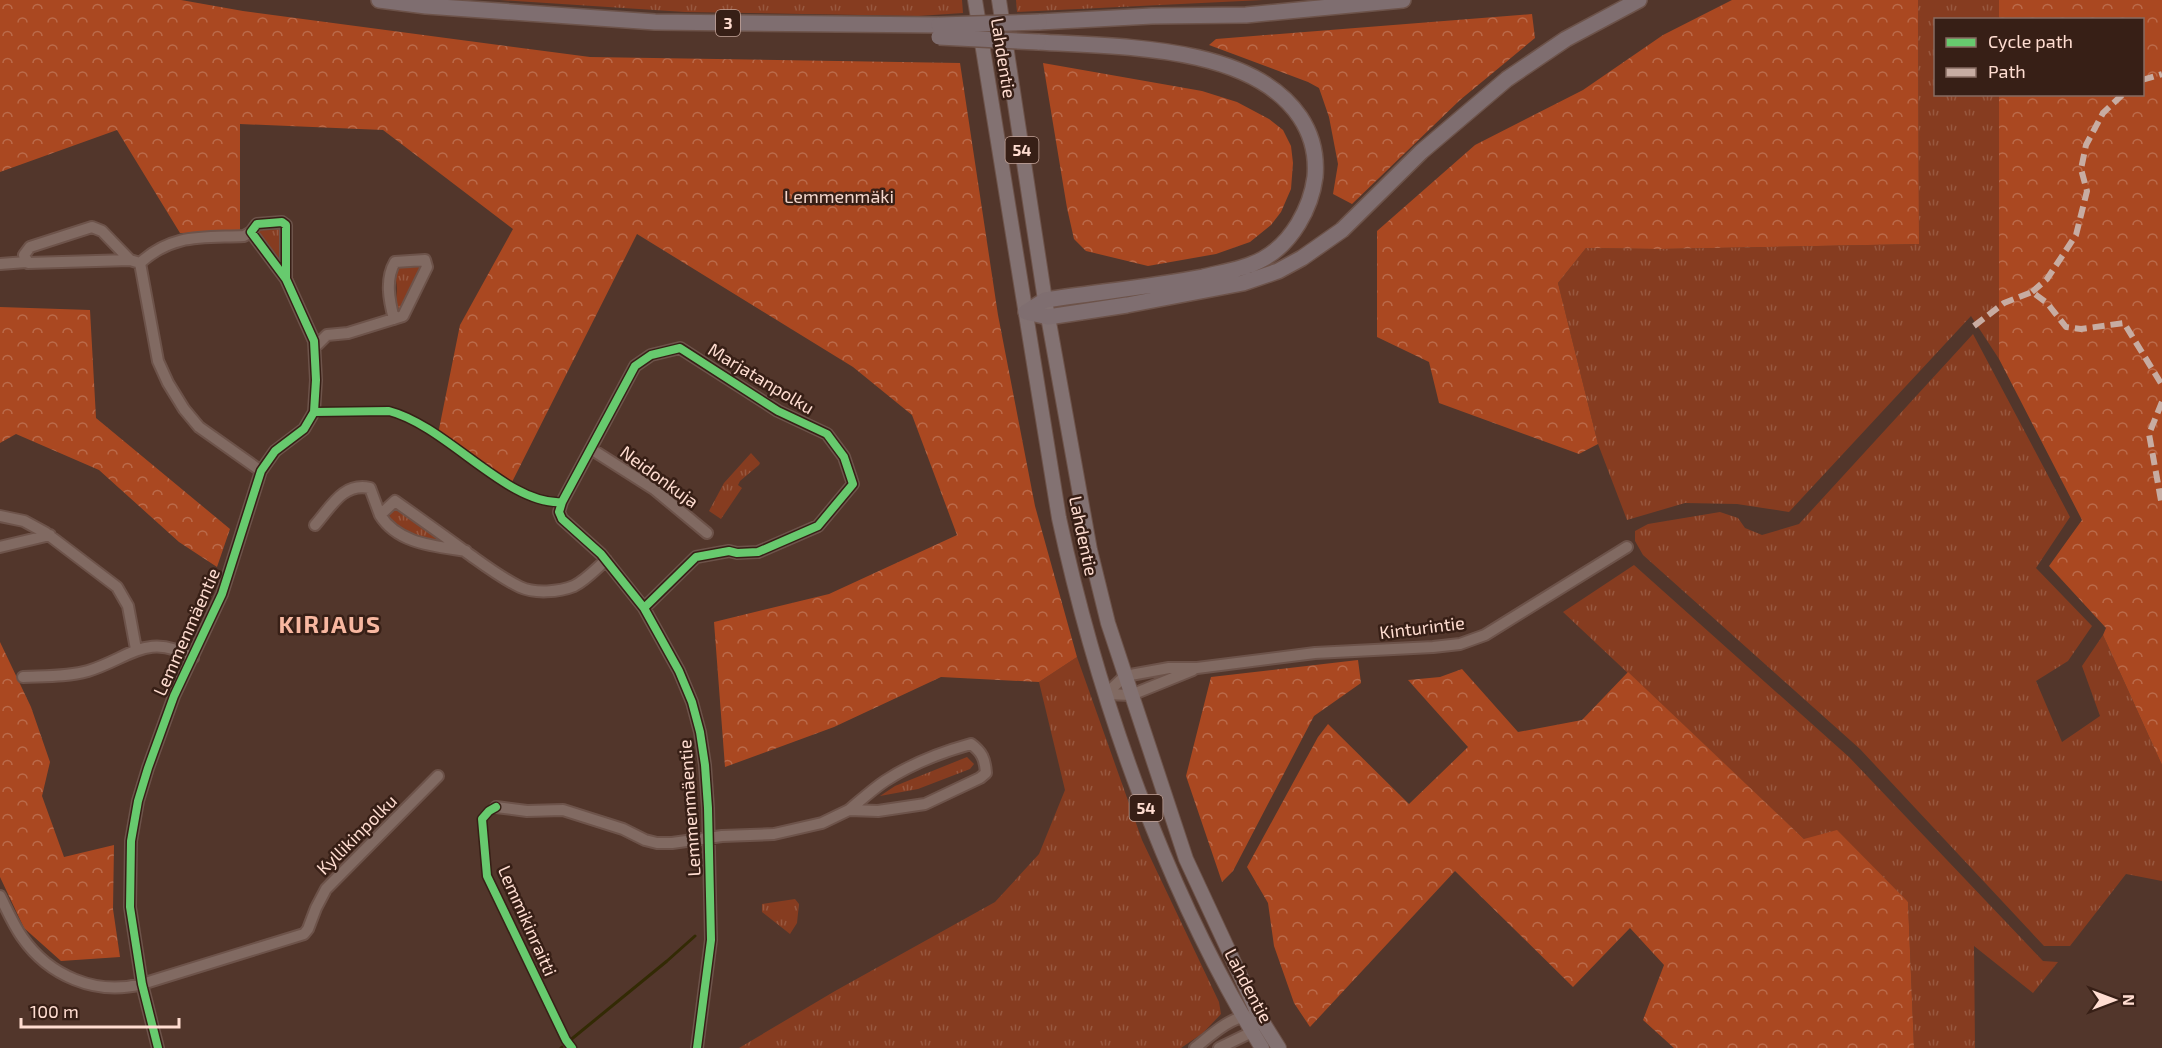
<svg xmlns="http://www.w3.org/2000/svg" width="2162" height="1048" viewBox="0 0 2162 1048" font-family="'Exo 2',sans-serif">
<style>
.grass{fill:url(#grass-tufts)}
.forest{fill:url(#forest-crowns)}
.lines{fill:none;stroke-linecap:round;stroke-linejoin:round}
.stream{stroke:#332a04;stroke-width:3}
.minor-casing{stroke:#6d534a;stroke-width:14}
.major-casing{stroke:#6d534a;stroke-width:16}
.highway-casing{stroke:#6d534a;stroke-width:18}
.minor{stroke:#816a62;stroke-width:10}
.major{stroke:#837272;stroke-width:14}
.highway{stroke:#7f6e70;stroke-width:15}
.highway-bridge-casing{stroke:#6d534a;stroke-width:18;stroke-linecap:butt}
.highway-bridge{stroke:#7f6e70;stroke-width:15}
.quiet{stroke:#c7aca2;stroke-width:6;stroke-dasharray:12 6;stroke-linecap:butt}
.cycleway-casing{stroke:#371f16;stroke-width:11}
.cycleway{stroke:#67ca6e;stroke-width:8}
.labels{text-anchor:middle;stroke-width:5;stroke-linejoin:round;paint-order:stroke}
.shield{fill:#371f16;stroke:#c3a499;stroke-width:1.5}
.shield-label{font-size:16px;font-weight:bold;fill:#ffddd1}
.street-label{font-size:18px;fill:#ffddd1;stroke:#371f16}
.park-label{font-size:18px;fill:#f4d7cc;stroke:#371f16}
.district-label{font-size:24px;font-weight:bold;letter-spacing:1.5px;fill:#f8b8a1;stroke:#371f16}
</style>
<defs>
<pattern id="grass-tufts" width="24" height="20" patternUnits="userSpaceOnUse" patternTransform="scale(1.5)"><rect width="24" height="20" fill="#863c20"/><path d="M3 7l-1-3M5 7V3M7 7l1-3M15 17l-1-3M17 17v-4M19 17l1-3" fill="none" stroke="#98583f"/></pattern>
<pattern id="forest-crowns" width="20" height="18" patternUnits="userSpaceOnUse" patternTransform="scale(1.5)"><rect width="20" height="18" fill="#aa4821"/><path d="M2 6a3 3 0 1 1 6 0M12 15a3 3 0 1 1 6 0" fill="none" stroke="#bb6b4b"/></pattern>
</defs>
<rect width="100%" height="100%" fill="#52362b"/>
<path class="grass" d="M 500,0 L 962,0 L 963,13 L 918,16 L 685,12 Z
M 1016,0 L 1263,0 L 1017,12 Z
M 1918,0 L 1999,0 L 1999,19 L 1936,20 L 1936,94 L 1999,95 L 1999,359 L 1971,316 L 1789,512 L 1737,504 L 1685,503 L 1627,520 L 1598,444 L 1558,283 L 1586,248 L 1659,249 L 1919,244 Z
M 276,226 L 281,229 L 283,267 L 258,233 L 257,229 Z
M 401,264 L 419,265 L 421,268 L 401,311 L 397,311 L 394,308 C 397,297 399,282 393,273 Z
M 1973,334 L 2070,517 L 2036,568 L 2092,626 L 2068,661 L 2036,681 L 2062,742 L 2100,716 L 2082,666 L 2103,635 L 2162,765 L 2162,881 L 2126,874 L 2070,946 L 2044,946 L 1860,749 L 1643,555 L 1635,541 L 1635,531 L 1648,524 L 1720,512 L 1738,518 L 1745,528 L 1762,535 L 1799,524 Z
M 751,453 L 760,463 L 759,465 L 740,481 L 738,485 L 742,488 L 721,519 L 709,511 L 724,483 Z
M 391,509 L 397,509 L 444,542 L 440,544 L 413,538 L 389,518 Z
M 1634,565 L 1849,757 L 2043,961 L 2058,962 L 2033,993 L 1974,946 L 1975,1048 L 1914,1048 L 1908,902 L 1804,839 L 1563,612 Z
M 1077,657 L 1142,840 L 1219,1002 L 1221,1014 L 1203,1033 L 1181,1048 L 739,1048 L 835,991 L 995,902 L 1039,854 L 1065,790 L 1039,682 Z
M 967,757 L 974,764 L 970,769 L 918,789 L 880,796 L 895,786 Z
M 795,899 L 799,904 L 797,923 L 790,934 L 762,912 L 762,904 Z"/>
<path class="forest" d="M 0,0 L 181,0 L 243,11 L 590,57 L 960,63 L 998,315 L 1035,506 L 1077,657 L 1039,682 L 941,677 L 834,727 L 725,767 L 714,622 L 829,594 L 957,535 L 912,415 L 853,367 L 637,234 L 510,486 L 438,434 L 460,325 L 513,229 L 383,130 L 240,124 L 240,232 L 180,233 L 117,130 L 0,172 Z
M 1732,0 L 1918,0 L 1919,244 L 1659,249 L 1586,248 L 1558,283 L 1598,444 L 1579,454 L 1439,403 L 1429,362 L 1377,337 L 1377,231 L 1475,145 L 1583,90 L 1663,35 Z
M 1999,0 L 2162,0 L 2162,765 L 2103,635 L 2106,628 L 2049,566 L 2082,520 L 1999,359 L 1999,95 L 2142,94 L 2142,20 L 1999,19 Z
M 1532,14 L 1535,38 L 1460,100 L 1352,204 L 1333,194 L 1338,164 L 1329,117 L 1319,88 L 1308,82 L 1209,45 L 1216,39 Z
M 1043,63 L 1202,91 L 1237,102 L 1269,119 L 1283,130 L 1291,146 L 1293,163 L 1291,189 L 1281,212 L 1271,225 L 1250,242 L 1216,254 L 1148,266 L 1086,251 L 1074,239 L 1067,208 Z
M 0,307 L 90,310 L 96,418 L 230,529 L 217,567 L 179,542 L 99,470 L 16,434 L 0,443 Z
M 0,642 L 31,707 L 50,762 L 42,796 L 64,857 L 114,845 L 113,909 L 120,957 L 61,961 L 24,928 L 0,877 Z
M 1358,660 L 1361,683 L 1314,716 L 1233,871 L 1222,882 L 1186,776 L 1211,677 Z
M 1462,669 L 1518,732 L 1582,720 L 1628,672 L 1804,839 L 1837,830 L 1908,902 L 1914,1048 L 1674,1048 L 1643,1020 L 1664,965 L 1630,928 L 1573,987 L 1455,871 L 1310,1027 L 1294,1003 L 1274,946 L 1268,903 L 1247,867 L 1318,737 L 1328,724 L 1409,804 L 1468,747 L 1408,680 L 1440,677 Z"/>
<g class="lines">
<path class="stream" d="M 568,1042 L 667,961 L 695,936
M 561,1048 L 562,1047"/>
<g class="minor-casing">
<path id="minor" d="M 251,232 L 244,236 C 203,238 173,233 140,263 L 158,361 L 168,383 L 184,409 L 199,427 L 261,471
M 130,260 L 28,263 L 24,255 L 30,247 L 92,227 L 102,231 L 130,260 L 140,263
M 0,264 L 26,262
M 315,347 L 327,335 L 348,333 L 403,316 L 427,267 L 425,260 L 395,262 C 385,279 389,300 394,319
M 591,449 L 654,489 L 707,533
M 0,516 L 24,521 L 46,533 L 117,587 L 128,606 L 136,649
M 315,525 C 331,507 343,482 370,488 L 380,515
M 0,547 L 50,535
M 466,551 C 435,546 398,544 380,515 L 395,501 C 419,518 443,535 466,552 C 483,564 501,578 520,587 C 535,594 559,592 574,586 C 586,580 597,568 606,560
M 644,608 L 696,557 L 729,551 L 737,553 L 758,552 L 818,526 L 853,484 L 844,457 L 827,434 L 778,411 L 680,348 L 651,355 L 635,366 L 562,502 L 559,512 L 562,519 L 601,554 L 644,608 L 679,671 L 692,702 L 700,732 L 705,765 L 708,808 L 711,940 L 697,1048
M 23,677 C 44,676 67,677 88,671 C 130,658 148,631 193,658
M 1106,694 L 1125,676 L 1169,668 L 1197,668 L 1315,653 L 1433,647 L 1460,644 L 1485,635 L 1627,547
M 1106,694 L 1131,695 L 1193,670
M 496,807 L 527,811 L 563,810 L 623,829 L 645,840 L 657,843 L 672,843 L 722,836 L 774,834 L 822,823 L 849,810 L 878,811 L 925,804 L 980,778 L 986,773 C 985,759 982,752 971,744 C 942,752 911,764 885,781 C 873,789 861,800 849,810
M 0,896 C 7,910 13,924 22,937 C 49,976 96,996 142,984 L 304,934 L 308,929 L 316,908 L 326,889 L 438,776
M 158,1048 L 142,984 L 130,907 L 131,841 L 138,801 L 148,768 L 174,696 L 222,594 L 261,471 L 275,451 L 304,429 L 314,412 L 316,380 L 314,341 L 286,279 L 251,232 L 257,224 L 282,222 L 286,225 L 286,279
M 1195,1048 C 1210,1036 1231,1016 1250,1016
M 1219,1048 L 1252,1032 L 1255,1025"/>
</g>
<g class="major-casing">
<path id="major" d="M 975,0 L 1059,518 C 1098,699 1165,890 1262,1048
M 999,0 L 1045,300 L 1090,550 L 1108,623 L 1186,859 L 1259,1016 L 1279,1048"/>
</g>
<g class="highway-casing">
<path id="highway" d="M 379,0 L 426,6 L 655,22 L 939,25
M 1039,22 L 1152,16 L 1246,15 L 1403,0
M 1026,312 L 1048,317 L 1127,305 L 1243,283 L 1278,271 L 1302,258 L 1342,230 L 1421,152 L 1507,79 L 1566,39 L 1639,0
M 1026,312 L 1045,300 C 1098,292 1151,287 1203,277 C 1223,272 1245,269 1263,259 C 1292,243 1311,208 1315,177 C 1317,154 1312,135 1300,117 C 1251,44 1116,47 1038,42"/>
</g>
<use href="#minor" class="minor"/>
<use href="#major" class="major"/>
<use href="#highway" class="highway"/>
<g class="highway-bridge-casing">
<path id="highway-bridge" d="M 939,25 L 1039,22
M 939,37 L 1038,42"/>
</g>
<use href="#highway-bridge" class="highway-bridge"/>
<path class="quiet" d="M 2142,80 L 2162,74
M 2032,292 L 2047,279 L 2076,235 L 2087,191 L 2081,169 L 2086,145 L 2103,113 L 2123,94
M 1974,326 L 2004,303 L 2032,292 L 2047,303 L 2066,327 L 2081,329 L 2124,323 L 2162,385
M 2162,402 L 2149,434 L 2162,506"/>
<g class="cycleway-casing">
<path id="cycleway" d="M 314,412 L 389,411 C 447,426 508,506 562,502
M 644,608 L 696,557 L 729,551 L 737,553 L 758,552 L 818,526 L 853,484 L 844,457 L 827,434 L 778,411 L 680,348 L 651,355 L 635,366 L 562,502 L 559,512 L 562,519 L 601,554 L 644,608 L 679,671 L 692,702 L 700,732 L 705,765 L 708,808 L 711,940 L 697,1048
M 496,807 L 489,811 L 482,819 L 487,876 L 566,1040 L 572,1048
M 158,1048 L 142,984 L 130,907 L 131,841 L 138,801 L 148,768 L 174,696 L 222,594 L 261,471 L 275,451 L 304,429 L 314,412 L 316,380 L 314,341 L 286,279 L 251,232 L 257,224 L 282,222 L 286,225 L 286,279"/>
</g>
<use href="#cycleway" class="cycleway"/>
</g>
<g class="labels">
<g class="shield">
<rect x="716" y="10" width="24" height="26" rx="4.5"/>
<rect x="1005.5" y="137" width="33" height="26" rx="4.5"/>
<rect x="1129.5" y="795" width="33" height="26" rx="4.5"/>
</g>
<g class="shield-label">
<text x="728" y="29">3</text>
<text x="1022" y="156">54</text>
<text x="1146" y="814">54</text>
</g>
<g class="street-label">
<text transform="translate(1003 58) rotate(81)" y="6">Lahdentie</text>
<text transform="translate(761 379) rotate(31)" y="6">Marjatanpolku</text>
<text transform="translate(659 477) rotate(36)" y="6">Neidonkuja</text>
<text transform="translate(1083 536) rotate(78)" y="6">Lahdentie</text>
<text transform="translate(1422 628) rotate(-7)" y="6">Kinturintie</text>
<text transform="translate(187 632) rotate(-66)" y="6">Lemmenmäentie</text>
<text transform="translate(690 808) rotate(-94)" y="6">Lemmenmäentie</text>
<text transform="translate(357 835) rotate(-45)" y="6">Kyllikinpolku</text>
<text transform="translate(527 921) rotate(66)" y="6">Lemmikinraitti</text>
<text transform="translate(1248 986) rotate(62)" y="6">Lahdentie</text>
</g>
<g class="park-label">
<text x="839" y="203">Lemmenmäki</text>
</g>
<g class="district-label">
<text x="330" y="633">KIRJAUS</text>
</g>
</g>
<rect x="1934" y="18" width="210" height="78" fill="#371f16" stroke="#876b61" stroke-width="1.5"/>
<rect x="1946" y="38" width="30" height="9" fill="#67ca6e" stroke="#876b61" stroke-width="1.5"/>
<text x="1988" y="48" font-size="18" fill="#ffddd1">Cycle path</text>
<rect x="1946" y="68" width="30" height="9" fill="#c7aca2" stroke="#876b61" stroke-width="1.5"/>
<text x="1988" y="78" font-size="18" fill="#ffddd1">Path</text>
<g transform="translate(2114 1000) rotate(90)" stroke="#371f16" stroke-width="4.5" paint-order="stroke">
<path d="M0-4.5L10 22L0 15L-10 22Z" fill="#ffddd1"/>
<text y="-9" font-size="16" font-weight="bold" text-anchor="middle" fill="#ffddd1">N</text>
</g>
<path d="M21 1018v9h158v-9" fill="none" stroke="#ffddd1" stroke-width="3"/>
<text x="30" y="1018" font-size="18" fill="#ffddd1" stroke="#371f16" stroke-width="4.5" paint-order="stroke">100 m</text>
</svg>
